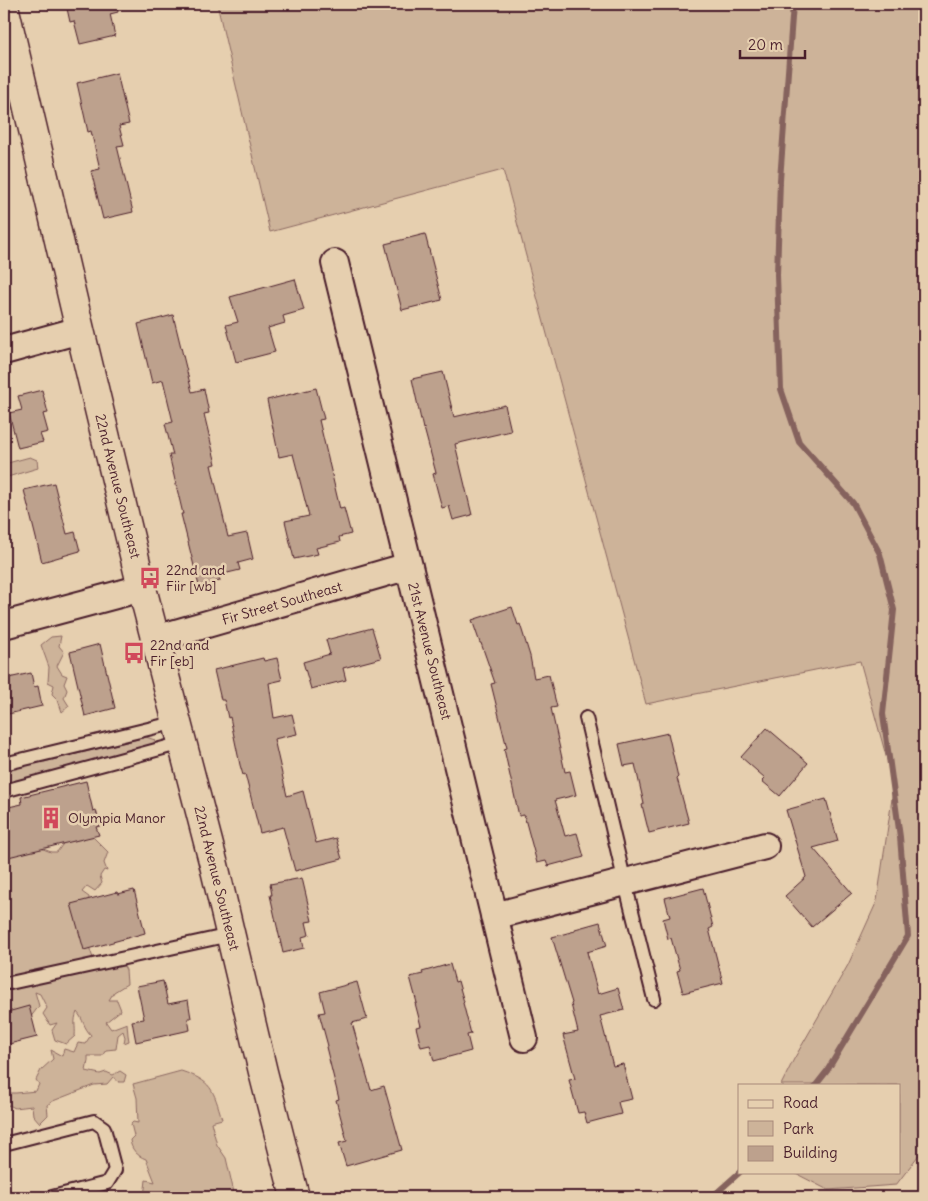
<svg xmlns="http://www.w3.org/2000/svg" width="928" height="1201" viewBox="0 0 928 1201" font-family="Delius,sans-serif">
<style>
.green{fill:#cdb399;stroke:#8c6962}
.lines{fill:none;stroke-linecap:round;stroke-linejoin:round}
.stream{stroke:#85625d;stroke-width:6}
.building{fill:#bda18d;stroke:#4a1f2b}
.lane-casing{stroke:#4a1f2b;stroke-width:16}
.street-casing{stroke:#4a1f2b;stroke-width:30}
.secondary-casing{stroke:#4a1f2b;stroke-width:31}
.lane{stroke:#e6cfaf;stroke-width:12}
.street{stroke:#e6cfaf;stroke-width:26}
.secondary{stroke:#e6cfaf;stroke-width:28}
.labels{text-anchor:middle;stroke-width:5;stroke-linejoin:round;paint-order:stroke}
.street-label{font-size:14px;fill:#4a1f2b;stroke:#e6cfaf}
.poi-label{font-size:14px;fill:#4a1f2b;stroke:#e6cfaf;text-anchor:start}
</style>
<rect width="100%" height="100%" fill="#e6cfaf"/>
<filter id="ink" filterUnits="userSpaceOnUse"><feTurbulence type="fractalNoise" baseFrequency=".02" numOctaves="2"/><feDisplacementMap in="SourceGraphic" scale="10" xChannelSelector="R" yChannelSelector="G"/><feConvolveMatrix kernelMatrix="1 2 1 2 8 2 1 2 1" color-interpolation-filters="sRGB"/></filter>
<g filter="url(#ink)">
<path class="green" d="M 217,4 L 924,4 L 924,1148 L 896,1185 L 828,1190 L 793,1172 L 899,1172 L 899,1085 L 781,1085 L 794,1059 L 848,965 L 877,901 L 894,785 L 860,661 L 646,704 L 503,170 L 270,232 Z
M 30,457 L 37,460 L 38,468 L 4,478 L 4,464 Z
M 61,636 L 59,646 L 64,652 L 57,666 L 62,674 L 67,676 L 64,684 L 67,690 L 64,698 L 69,706 L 62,712 L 58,700 L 52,694 L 54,685 L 48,682 L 49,667 L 41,645 L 51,637 Z
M 146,737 L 155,740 L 151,749 L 4,785 L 4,774 L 11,772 L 18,755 L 28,751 L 35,758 L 44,762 Z
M 88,832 L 108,852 L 104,863 L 107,871 L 104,870 L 100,876 L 102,883 L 95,891 L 87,886 L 82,892 L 89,897 L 86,938 L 94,961 L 106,956 L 117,953 L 126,970 L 127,984 L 114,992 L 109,1000 L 117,1000 L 121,1010 L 106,1022 L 111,1029 L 127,1023 L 128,1035 L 129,1041 L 124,1043 L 125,1037 L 123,1031 L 118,1035 L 116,1049 L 106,1050 L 102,1056 L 88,1056 L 88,1061 L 86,1071 L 100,1074 L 106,1072 L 113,1075 L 120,1071 L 126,1075 L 124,1082 L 119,1082 L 113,1077 L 107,1084 L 94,1085 L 53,1101 L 47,1105 L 48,1115 L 40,1123 L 33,1115 L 32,1106 L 15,1108 L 9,1105 L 4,1108 L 4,1093 L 16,1093 L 36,1091 L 39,1084 L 36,1080 L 41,1070 L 53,1059 L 51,1050 L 62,1056 L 64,1049 L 74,1052 L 78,1043 L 85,1044 L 91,1035 C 83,1027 84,1020 77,1012 C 73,1022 76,1026 75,1036 L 66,1044 L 55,1040 L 52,1030 L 57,1023 L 50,1025 L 43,1014 L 47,1008 L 40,994 L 35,992 L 39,1006 L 30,1018 L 15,1027 L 4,1020 L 4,866 L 16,848 L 38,847 L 51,852 L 57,852 L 65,841 Z
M 181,1071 C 212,1081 213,1089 222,1119 L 211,1122 L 217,1145 L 226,1158 L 235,1197 L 144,1197 L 146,1180 L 155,1182 L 146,1159 C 137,1156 131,1149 130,1140 L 134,1136 L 131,1124 L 133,1122 L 138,1123 L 137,1098 L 133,1084 Z"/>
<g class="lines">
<path class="stream" d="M 793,4 L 780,180 L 777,275 L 781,389 L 799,442 L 853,503 L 880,554 L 894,610 L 883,714 L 900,837 L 908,936 L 827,1071 L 816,1085
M 712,1197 L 740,1172"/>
</g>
<path class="building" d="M 66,4 L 117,4 L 118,12 L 110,14 L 115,36 L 80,44 L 74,21 L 70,22 Z
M 117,73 L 129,124 L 119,126 L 124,145 L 117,146 L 133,212 L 103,219 L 91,171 L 100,169 L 91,131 L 88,132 L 77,83 Z
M 425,234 L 442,300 L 402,310 L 385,244 Z
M 295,279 L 304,310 L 283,316 L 285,323 L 268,328 L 275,352 L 236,362 L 226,325 L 238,322 L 230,297 Z
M 173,315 L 192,392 L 204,389 L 209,413 L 204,414 L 216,464 L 211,465 L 228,537 L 247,533 L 253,559 L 238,563 L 240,570 L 219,575 L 220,581 L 199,586 L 181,514 L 183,514 L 169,455 L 173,455 L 165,424 L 173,422 L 163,380 L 152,383 L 138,324 Z
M 443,372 L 454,417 L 505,405 L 511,431 L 455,444 L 472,515 L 453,520 L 449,506 L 442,508 L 433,474 L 436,473 L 424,428 L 423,429 L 412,379 Z
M 316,388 L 324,419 L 319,420 L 340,509 L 344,508 L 351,534 L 339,537 L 340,542 L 316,548 L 318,554 L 294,559 L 285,521 L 309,516 L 293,454 L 279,457 L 267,400 Z
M 42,390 L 48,413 L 43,414 L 48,432 L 40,434 L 43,442 L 18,448 L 9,413 L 22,410 L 18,396 Z
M 54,483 L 67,534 L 75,532 L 80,551 L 42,562 L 24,490 Z
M 512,607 L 518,625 L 520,624 L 530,656 L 534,678 L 549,675 L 557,707 L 551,708 L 565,772 L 570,771 L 576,795 L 555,800 L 565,836 L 577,833 L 584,857 L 563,863 L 563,862 L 548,866 L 546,861 L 537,863 L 524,815 L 519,816 L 504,749 L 507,748 L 491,684 L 495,683 L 481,643 L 480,643 L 472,620 Z
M 372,628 L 381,658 L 343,668 L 346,680 L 311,689 L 303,662 L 330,654 L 326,640 Z
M 100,644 L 115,708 L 85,716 L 70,652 Z
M 263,658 L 264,661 L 277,658 L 282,680 L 269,683 L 274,718 L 292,714 L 297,734 L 274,739 L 287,796 L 303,791 L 316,843 L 336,838 L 342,859 L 295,871 L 283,827 L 260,833 L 245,774 L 243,775 L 240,765 L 230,717 L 228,718 L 224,700 L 221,700 L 214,670 Z
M 31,673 L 34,687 L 38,686 L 42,706 L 4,715 L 4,679 Z
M 767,728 L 808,763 L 780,796 L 762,781 L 765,778 L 741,757 Z
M 668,733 L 678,777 L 677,778 L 689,823 L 649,833 L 642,805 L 644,804 L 635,764 L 624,766 L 619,744 Z
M 86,781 L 93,811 L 96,810 L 100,826 L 96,827 L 99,835 L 4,858 L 4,808 L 22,804 L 21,797 Z
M 826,799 L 838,841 L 813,848 L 852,893 L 812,927 L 785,896 L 806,877 L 786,810 Z
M 302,878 L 312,921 L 306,922 L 309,935 L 302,937 L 304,948 L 283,953 L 270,895 L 272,895 L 270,884 Z
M 703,888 L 713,927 L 709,929 L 723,983 L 683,993 L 677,971 L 680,970 L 671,938 L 668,939 L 663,919 L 670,917 L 665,898 Z
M 134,890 L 145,933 L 84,950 L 71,904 L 117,892 L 118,894 Z
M 600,922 L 607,946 L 587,952 L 598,994 L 618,988 L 624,1010 L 600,1016 L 613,1066 L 623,1064 L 632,1099 L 618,1102 L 621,1114 L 587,1123 L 584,1112 L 578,1113 L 569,1080 L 575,1079 L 563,1035 L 578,1032 L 571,1004 L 572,1003 L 552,937 L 575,931 L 575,929 Z
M 450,964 L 455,982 L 458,981 L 464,1002 L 463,1003 L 471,1034 L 467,1035 L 471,1051 L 434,1061 L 430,1045 L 421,1047 L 416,1027 L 421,1026 L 415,1003 L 417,1003 L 410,977 L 423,974 L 422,972 Z
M 163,981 L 168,1004 L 188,1000 L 191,1018 L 188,1018 L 190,1030 L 136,1042 L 132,1021 L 144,1019 L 137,986 Z
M 357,982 L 367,1019 L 352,1023 L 371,1090 L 384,1086 L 402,1150 L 346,1166 L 339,1143 L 347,1141 L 336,1100 L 339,1099 L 326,1047 L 328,1046 L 319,1013 L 325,1012 L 320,992 Z
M 29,1006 L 37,1037 L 9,1044 L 4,1026 L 4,1013 Z"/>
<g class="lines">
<g class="lane-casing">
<path id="lane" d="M 586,718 L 625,883 L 654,999
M 8,763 L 177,722
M 4,791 L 182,743
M 10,983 L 230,935
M 4,1144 L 94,1121 L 104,1128 L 115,1170 L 107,1183 L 52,1197"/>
</g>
<g class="street-casing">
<path id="street" d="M 335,263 L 524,1038
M 4,351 L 80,330
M 4,625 L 142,588
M 155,639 L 409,566
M 494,916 L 765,846"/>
</g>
<g class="secondary-casing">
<path id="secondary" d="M 4,6 L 80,330 L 142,588 L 214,865 L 263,1072 L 295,1197"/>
</g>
<use href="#lane" class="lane"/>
<use href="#street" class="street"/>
<use href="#secondary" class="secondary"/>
</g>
</g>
<defs>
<g id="bus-bare" transform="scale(1.725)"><path d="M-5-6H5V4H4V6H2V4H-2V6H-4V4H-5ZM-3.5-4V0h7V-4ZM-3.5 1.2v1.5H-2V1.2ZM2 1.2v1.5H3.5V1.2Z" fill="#d1495b" stroke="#e6cfaf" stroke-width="2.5" paint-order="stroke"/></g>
<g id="building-bare" transform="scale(1.725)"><path d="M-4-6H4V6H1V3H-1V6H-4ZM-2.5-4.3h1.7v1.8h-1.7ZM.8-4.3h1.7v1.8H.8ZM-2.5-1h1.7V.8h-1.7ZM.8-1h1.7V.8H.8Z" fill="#d1495b" stroke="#e6cfaf" stroke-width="2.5" paint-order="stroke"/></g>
</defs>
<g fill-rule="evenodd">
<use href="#bus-bare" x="150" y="578"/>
<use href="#bus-bare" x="134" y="653"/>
<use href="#building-bare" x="51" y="818"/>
</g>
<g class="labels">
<g class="street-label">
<text transform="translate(118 486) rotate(76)" y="5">22nd Avenue Southeast</text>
<text transform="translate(282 603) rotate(-16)" y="5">Fir Street Southeast</text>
<text transform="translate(430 651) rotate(76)" y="5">21st Avenue Southeast</text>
<text transform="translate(217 878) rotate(76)" y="5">22nd Avenue Southeast</text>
</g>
<g class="poi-label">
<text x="166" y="575">22nd and<tspan x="166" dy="16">Fiir [wb]</tspan></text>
<text x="150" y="650">22nd and<tspan x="150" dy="16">Fir [eb]</tspan></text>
<text x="68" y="823">Olympia Manor</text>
</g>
</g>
<rect width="928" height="1201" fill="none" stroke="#e6cfaf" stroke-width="20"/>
<rect x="10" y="10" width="908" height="1181" fill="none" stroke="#4a1f2b" stroke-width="2" filter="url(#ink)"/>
<rect x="738" y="1084" width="162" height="90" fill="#e6cfaf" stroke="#a8897a"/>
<rect x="748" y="1100" width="25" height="8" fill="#e6cfaf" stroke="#a8897a"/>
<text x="783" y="1108" font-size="15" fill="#4a1f2b">Road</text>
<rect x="748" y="1121" width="25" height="15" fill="#cdb399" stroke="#a8897a"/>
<text x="783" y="1134" font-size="15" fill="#4a1f2b">Park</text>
<rect x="748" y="1146" width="25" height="15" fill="#bda18d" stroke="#a8897a"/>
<text x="783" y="1158" font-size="15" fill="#4a1f2b">Building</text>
<path d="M740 50v8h65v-8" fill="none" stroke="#4a1f2b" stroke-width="2.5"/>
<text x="748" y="50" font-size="15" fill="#4a1f2b" stroke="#e6cfaf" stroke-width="4" paint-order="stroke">20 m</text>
</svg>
